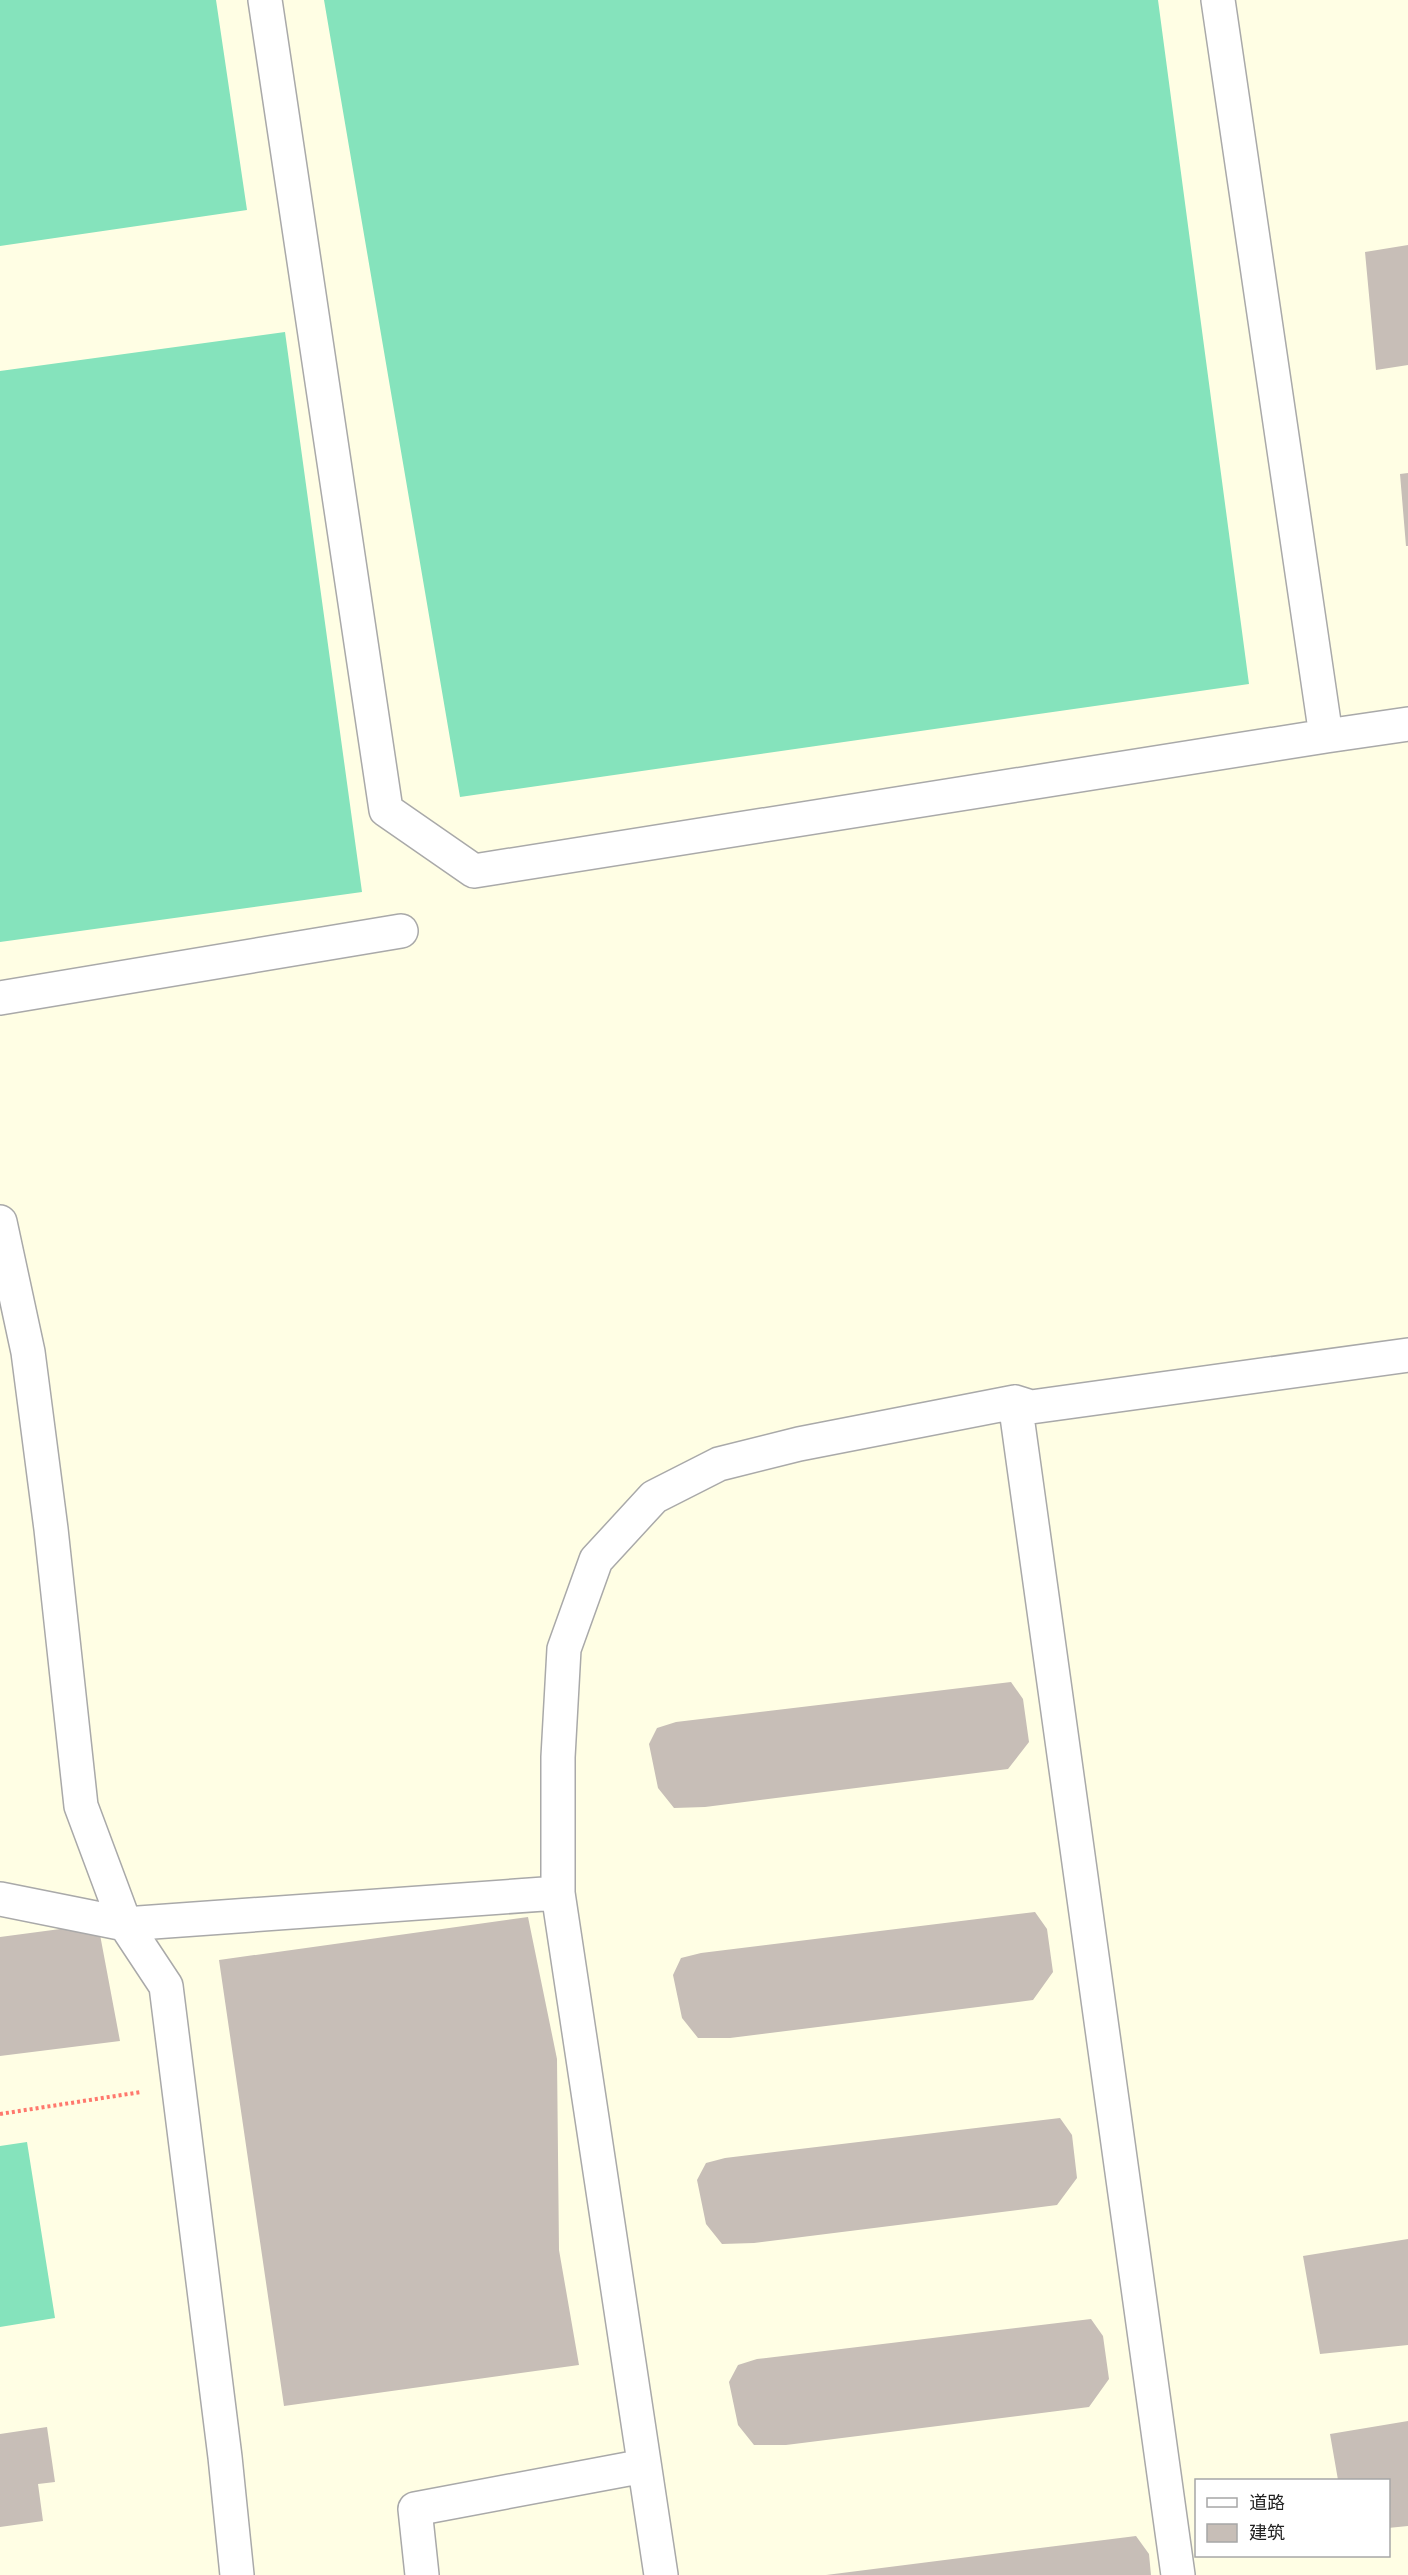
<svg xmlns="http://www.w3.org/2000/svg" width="1408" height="2575" viewBox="0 0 1408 2575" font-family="'Space Grotesk','Noto Sans SC',sans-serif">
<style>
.education{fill:#fffee4;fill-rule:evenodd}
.pitch{fill:#85e3bc}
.building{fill:#c7beb7}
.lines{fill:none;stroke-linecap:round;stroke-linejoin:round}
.minor-casing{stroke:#a9a9a9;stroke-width:36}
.path{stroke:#ff786d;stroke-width:4;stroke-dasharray:3 3;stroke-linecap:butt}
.minor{stroke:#fff;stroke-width:33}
</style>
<rect width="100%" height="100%" fill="#f2efe8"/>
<path class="education" d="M 0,0 L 1408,0 L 1408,2575 L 0,2575 ZM 1196,2480 L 1388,2480 L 1388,2556 L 1196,2556 Z"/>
<path class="pitch" d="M 0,0 L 216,0 L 247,210 L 0,246 Z
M 324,0 L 1158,0 L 1249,684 L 460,797 Z
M 285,332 L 362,892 L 0,942 L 0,371 Z
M 27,2142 L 55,2318 L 0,2327 L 0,2146 Z"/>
<path class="building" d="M 1408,245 L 1408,365 L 1376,370 L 1365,252 Z
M 1408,473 L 1408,546 L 1406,546 L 1400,474 Z
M 1011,1682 L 1023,1699 L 1029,1742 L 1008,1769 L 705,1807 L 674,1808 L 658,1788 L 649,1744 L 657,1728 L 676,1722 Z
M 1035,1912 L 1047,1929 L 1053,1972 L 1033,2000 L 730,2038 L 698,2038 L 682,2018 L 673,1975 L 681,1958 L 701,1953 Z
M 528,1917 L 557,2059 L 559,2250 L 579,2365 L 284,2406 L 219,1960 Z
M 98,1924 L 120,2041 L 0,2056 L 0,1937 Z
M 1060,2118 L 1072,2135 L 1077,2178 L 1057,2205 L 754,2243 L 722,2244 L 706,2224 L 697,2180 L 706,2163 L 725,2158 Z
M 1408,2239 L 1408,2345 L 1320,2354 L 1303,2256 Z
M 1091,2319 L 1103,2336 L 1109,2379 L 1089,2407 L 786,2445 L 754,2445 L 738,2425 L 729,2382 L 738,2365 L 757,2359 Z
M 1408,2421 L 1408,2526 L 1388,2528 L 1388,2480 L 1338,2480 L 1330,2434 Z
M 47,2427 L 55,2482 L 38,2484 L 43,2521 L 0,2527 L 0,2434 Z
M 1136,2536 L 1149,2554 L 1151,2575 L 826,2575 Z"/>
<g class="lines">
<g class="minor-casing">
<path id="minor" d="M 265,0 L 386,810 L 474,871 L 1326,736 L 1218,0
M 1326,736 L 1408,724
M 0,998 L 401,931
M 0,1222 L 28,1352 L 51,1529 L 81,1806 L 125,1924 L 558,1893 L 661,2575
M 558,1893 L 558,1757 L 564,1649 L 596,1560 L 654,1497 L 719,1464 L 799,1444 L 1015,1402
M 0,1899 L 125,1924 L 166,1986 L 225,2457 L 237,2575
M 422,2575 L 415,2509 L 644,2466
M 1178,2575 L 1015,1402 L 1031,1407 L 1408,1355"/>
</g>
<path class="path" d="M 0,2114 L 141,2092"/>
<use href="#minor" class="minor"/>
</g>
<rect x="1195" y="2479" width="195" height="78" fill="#ffffff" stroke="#a7a7a7" stroke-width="1.5"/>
<rect x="1207" y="2498" width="30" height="9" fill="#ffffff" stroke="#a7a7a7" stroke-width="1.5"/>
<text x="1249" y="2509" font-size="18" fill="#222222">道路</text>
<rect x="1207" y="2524" width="30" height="18" fill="#c7beb7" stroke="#a7a7a7" stroke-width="1.5"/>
<text x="1249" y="2539" font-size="18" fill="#222222">建筑</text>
</svg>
